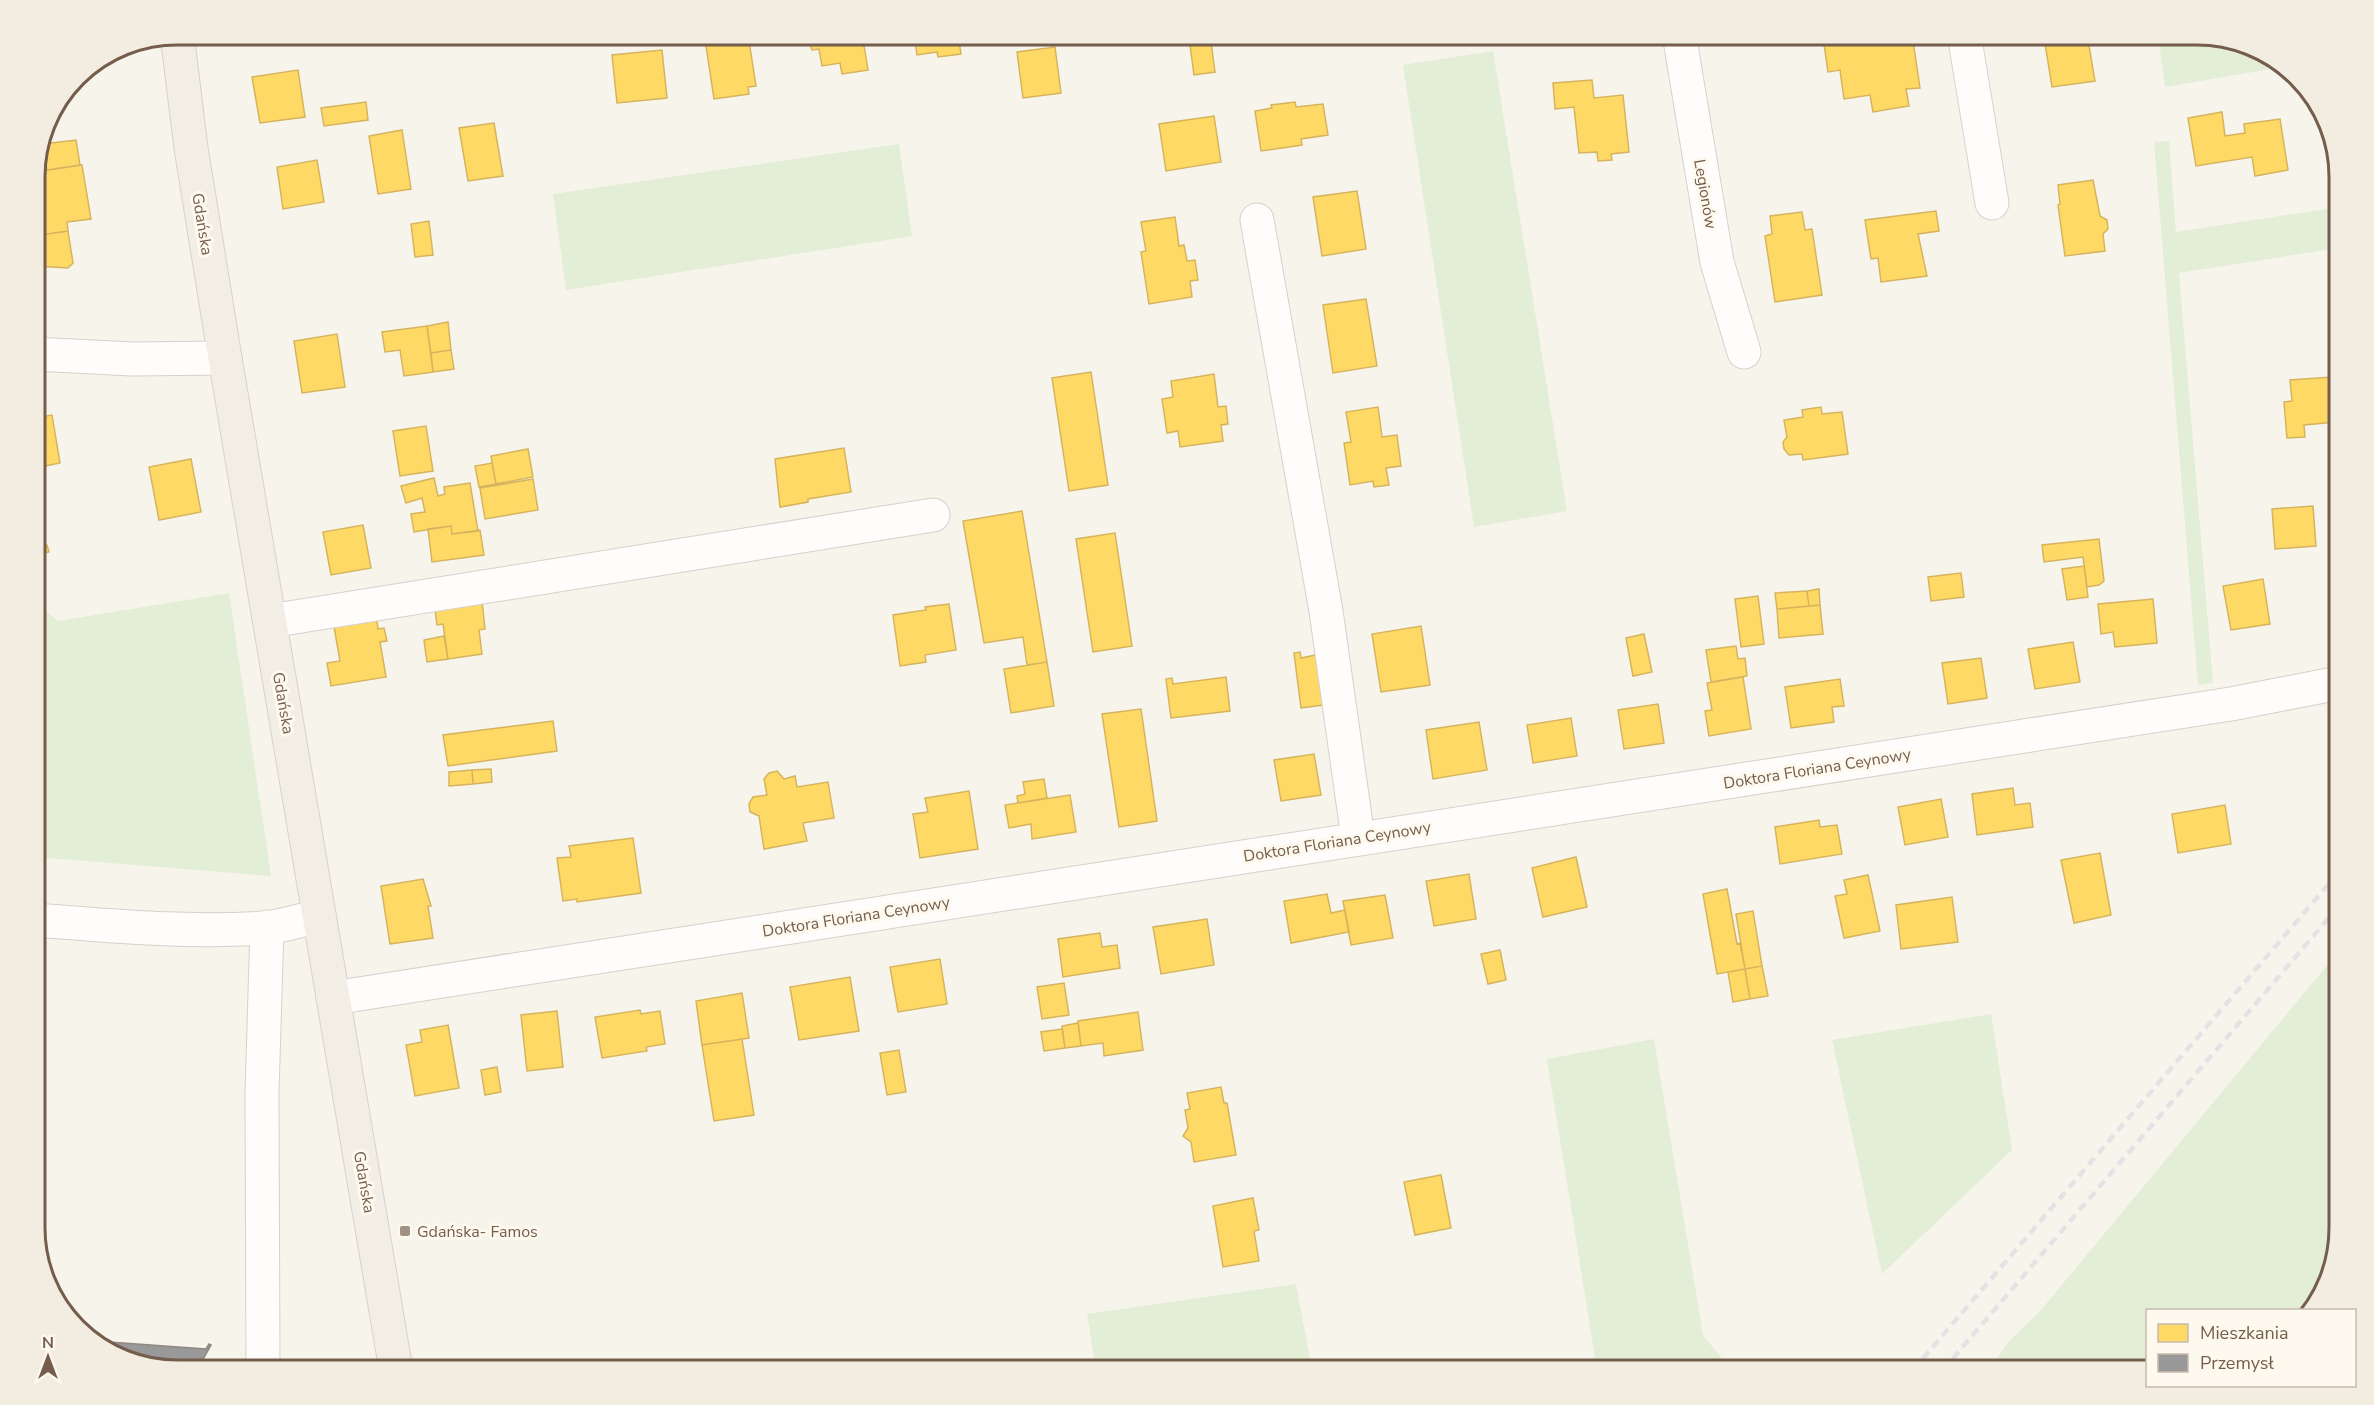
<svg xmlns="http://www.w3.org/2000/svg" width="2374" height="1405" viewBox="0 0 2374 1405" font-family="'Nunito Sans',sans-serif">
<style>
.green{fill:#e3eed7}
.homes{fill:#ffd966;stroke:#d6b45e;stroke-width:1.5}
.industry{fill:#999;stroke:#8e8782;stroke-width:1.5}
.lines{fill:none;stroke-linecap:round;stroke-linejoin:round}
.minor-casing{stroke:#d6d1ca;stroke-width:35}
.major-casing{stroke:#d8d1ca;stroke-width:35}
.minor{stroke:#fefdfc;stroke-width:33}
.major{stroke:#f2eee6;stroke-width:33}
.rail{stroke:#e5e2e5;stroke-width:4.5;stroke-dasharray:9 6;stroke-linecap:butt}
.poi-dot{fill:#a29284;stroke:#fef9ee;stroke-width:2}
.labels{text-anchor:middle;stroke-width:6;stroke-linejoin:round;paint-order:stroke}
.street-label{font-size:16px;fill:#755d4c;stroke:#fef9ee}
.poi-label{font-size:16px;fill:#755d4c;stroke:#fef9ee;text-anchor:start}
.rim{fill:none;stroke:#755d4c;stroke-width:3}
</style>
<rect width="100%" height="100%" fill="#f7f4ec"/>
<path class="green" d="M 2158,35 L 2197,35 L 2269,54 L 2271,69 L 2165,87 Z
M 1493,51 L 1567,511 L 1474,527 L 1403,65 Z
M 2169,141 L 2176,232 L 2339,207 L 2339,248 L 2179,273 L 2213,683 L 2198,685 L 2154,142 Z
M 899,144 L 912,236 L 566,290 L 553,194 Z
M 229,593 L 271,876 L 35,857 L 35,601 L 58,621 Z
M 2339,951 L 2339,1229 L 2320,1300 L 2310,1310 L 2148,1310 L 2147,1370 L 1989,1370 L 2009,1341 L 2041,1310 Z
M 1991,1014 L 2012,1150 L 1882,1274 L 1832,1040 Z
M 1654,1039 L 1703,1335 L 1731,1370 L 1597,1370 L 1547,1059 Z
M 1296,1284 L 1312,1370 L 1096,1370 L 1087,1314 Z"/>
<path class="homes" d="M 733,34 L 748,34 L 756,86 L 748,87 L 749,94 L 714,99 L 705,39 Z
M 809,34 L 862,34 L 868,70 L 842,74 L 840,63 L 822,66 L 819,49 L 812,50 L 808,39 Z
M 914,34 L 958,34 L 961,54 L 938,57 L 937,52 L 917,55 Z
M 1880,34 L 1912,34 L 1920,88 L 1906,89 L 1909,106 L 1873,112 L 1870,95 L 1844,99 L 1840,70 L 1828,72 L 1824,44 Z
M 2049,34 L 2087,34 L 2095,81 L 2052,87 L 2044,37 L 2049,37 Z
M 1211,42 L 1215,72 L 1194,75 L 1190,45 Z
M 1055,47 L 1061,93 L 1023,98 L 1017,52 Z
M 662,50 L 667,98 L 617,103 L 612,55 Z
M 298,70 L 305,117 L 260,123 L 252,77 Z
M 1592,80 L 1594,98 L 1623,95 L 1629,152 L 1611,154 L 1612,160 L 1598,161 L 1597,152 L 1579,153 L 1574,107 L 1555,109 L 1553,83 Z
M 366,102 L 368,120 L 324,126 L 321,108 Z
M 1295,102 L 1296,107 L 1323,104 L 1328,135 L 1301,139 L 1302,145 L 1261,151 L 1255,111 L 1272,108 L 1271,105 Z
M 2222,112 L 2225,136 L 2245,133 L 2244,124 L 2280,119 L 2288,170 L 2255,176 L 2252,157 L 2196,166 L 2188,118 Z
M 1214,116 L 1221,162 L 1166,171 L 1159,124 Z
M 494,123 L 503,176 L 468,181 L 459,128 Z
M 402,130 L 411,189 L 378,194 L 369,136 Z
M 76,140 L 80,165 L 47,170 L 43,144 Z
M 317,160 L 324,202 L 283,209 L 277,167 Z
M 82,165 L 91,219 L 67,222 L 68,231 L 40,235 L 35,204 L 35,172 Z
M 2093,180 L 2100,216 L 2107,220 L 2108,229 L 2103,234 L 2105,251 L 2065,256 L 2058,205 L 2060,204 L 2058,185 Z
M 1357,191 L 1366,249 L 1322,256 L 1313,197 Z
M 1936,211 L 1939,231 L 1918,234 L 1927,276 L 1881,282 L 1878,258 L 1871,259 L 1865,220 Z
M 1802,212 L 1805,230 L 1812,229 L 1822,295 L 1775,302 L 1765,236 L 1772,234 L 1770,216 Z
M 1175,217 L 1179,246 L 1184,245 L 1187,261 L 1195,260 L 1198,280 L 1190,281 L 1192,297 L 1149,304 L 1141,252 L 1146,251 L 1141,222 Z
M 429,221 L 433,255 L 415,257 L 411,224 Z
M 68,231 L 73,263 L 68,268 L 35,266 L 35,233 L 39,232 L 40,235 Z
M 1366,299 L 1377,366 L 1333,373 L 1323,305 Z
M 448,322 L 451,350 L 431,353 L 427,326 Z
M 427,326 L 433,372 L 404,376 L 400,350 L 385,352 L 382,332 Z
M 337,334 L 345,387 L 302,393 L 294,341 Z
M 451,350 L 454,369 L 433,372 L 431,353 Z
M 1091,372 L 1108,485 L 1069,491 L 1052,378 Z
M 1214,374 L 1218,407 L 1226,406 L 1228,424 L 1221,425 L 1223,441 L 1180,447 L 1178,431 L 1167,433 L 1162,399 L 1173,397 L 1171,381 Z
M 2332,377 L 2336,422 L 2304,425 L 2305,437 L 2287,438 L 2284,402 L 2292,401 L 2290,380 Z
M 2334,406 L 2339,406 L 2339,467 L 2336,422 Z
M 1378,407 L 1382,437 L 1397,435 L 1401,466 L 1386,468 L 1389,485 L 1374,487 L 1373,481 L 1350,485 L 1344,443 L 1351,442 L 1346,412 Z
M 1821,407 L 1822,414 L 1842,412 L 1848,454 L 1803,460 L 1802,454 L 1789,455 L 1784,449 L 1783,442 L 1787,437 L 1784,420 L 1803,417 L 1802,410 Z
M 52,415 L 60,463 L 35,468 L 35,418 Z
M 426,426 L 433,471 L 400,476 L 393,431 Z
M 844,448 L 851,492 L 808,499 L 808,502 L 780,507 L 775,459 Z
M 528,449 L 533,477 L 496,484 L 491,456 Z
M 191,459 L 201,512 L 159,520 L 149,467 Z
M 492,463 L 496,484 L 479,487 L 475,466 Z
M 434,478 L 438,496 L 445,494 L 444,487 L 470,483 L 478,531 L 452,534 L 451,526 L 414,532 L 411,514 L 425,512 L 422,498 L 406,503 L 401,486 Z
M 533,479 L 538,510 L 485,519 L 480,488 Z
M 2313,506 L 2316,546 L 2275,549 L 2272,509 Z
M 35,508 L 42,546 L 47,545 L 49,552 L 35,555 Z
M 1022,511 L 1047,662 L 1027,665 L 1023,637 L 984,643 L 963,521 Z
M 363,525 L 371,568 L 331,575 L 323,532 Z
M 451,526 L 452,534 L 480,530 L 484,555 L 432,562 L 428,529 Z
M 1115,533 L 1132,646 L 1093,652 L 1076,539 Z
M 2099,539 L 2104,581 L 2099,585 L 2087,587 L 2083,557 L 2044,562 L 2042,545 Z
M 2084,566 L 2088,597 L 2067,600 L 2062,569 Z
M 1961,573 L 1964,597 L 1931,601 L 1928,577 Z
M 2263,579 L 2270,624 L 2231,630 L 2223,586 Z
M 1819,589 L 1820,605 L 1809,606 L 1807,591 Z
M 1807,591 L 1809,606 L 1777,609 L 1775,593 Z
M 1758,596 L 1764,644 L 1741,647 L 1735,599 Z
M 2153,599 L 2157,643 L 2115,647 L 2113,632 L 2101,634 L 2098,604 Z
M 482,601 L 485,629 L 479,630 L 482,654 L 448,659 L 443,624 L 437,625 L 435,609 Z
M 949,604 L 956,650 L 925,655 L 926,662 L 900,666 L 893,615 L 926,610 L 925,607 Z
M 1820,605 L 1823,634 L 1779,638 L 1777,609 Z
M 376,613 L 378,629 L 384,628 L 387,641 L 380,642 L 386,677 L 331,686 L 327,663 L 340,661 L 333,621 Z
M 1421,626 L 1430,685 L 1381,692 L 1372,634 Z
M 1644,634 L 1652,672 L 1633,676 L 1626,638 Z
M 444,636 L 448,659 L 427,662 L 424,640 Z
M 2073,642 L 2080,682 L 2035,689 L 2028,649 Z
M 1736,646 L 1738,659 L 1745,658 L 1747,676 L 1711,682 L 1706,650 Z
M 1300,652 L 1301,658 L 1316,655 L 1323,705 L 1301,708 L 1294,653 Z
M 1981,658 L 1987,698 L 1948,704 L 1942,663 Z
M 1047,662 L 1054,706 L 1011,713 L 1004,669 Z
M 1226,677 L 1230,711 L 1171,718 L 1166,679 L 1172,678 L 1173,684 Z
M 1743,677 L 1751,729 L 1709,736 L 1705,711 L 1712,710 L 1707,683 Z
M 1840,679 L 1844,706 L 1832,707 L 1834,722 L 1791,728 L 1785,687 Z
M 1658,704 L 1664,743 L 1624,749 L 1618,710 Z
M 1141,709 L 1157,821 L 1119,827 L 1102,714 Z
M 1571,718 L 1577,756 L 1533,763 L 1527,725 Z
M 553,721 L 557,751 L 448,766 L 443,735 Z
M 1479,722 L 1487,770 L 1433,779 L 1426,730 Z
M 1314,754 L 1321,795 L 1281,801 L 1274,760 Z
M 491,769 L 492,782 L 473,784 L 472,770 Z
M 472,770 L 473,784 L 449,786 L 449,772 Z
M 777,771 L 784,779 L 795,776 L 797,787 L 828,782 L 834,818 L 803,823 L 807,841 L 764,849 L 759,816 L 750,812 L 749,804 L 753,797 L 767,795 L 764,779 L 769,773 Z
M 1044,779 L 1047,798 L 1018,803 L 1017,796 L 1025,794 L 1023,782 Z
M 2013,788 L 2015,805 L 2030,803 L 2033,827 L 1977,835 L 1972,794 Z
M 969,791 L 978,849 L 920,858 L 913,814 L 928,812 L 925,798 Z
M 1070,795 L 1076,832 L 1032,839 L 1031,824 L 1009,828 L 1005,805 Z
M 1941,799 L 1948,837 L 1905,845 L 1898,807 Z
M 2225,805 L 2231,844 L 2178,853 L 2172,814 Z
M 1819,820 L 1820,827 L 1837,825 L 1842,854 L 1780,864 L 1775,827 Z
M 633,838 L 641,893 L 577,902 L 577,899 L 563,901 L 557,858 L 571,857 L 569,846 Z
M 2100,853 L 2111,915 L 2074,923 L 2061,860 Z
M 1576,857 L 1587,907 L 1543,917 L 1532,868 Z
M 1469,874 L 1476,919 L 1434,926 L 1426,881 Z
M 1868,875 L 1880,931 L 1844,938 L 1835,896 L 1847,894 L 1844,880 Z
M 423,879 L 431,906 L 428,906 L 433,938 L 390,944 L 381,886 Z
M 1727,889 L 1737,944 L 1740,943 L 1745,969 L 1717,974 L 1703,894 Z
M 1327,894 L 1331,913 L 1345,910 L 1349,932 L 1291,943 L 1284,901 Z
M 1385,895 L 1393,938 L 1351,945 L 1343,901 Z
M 1952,897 L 1958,942 L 1901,949 L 1896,905 Z
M 1753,911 L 1762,966 L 1745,969 L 1736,914 Z
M 1207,919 L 1214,965 L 1161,974 L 1153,927 Z
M 1100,933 L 1102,947 L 1117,945 L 1120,968 L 1063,977 L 1058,939 Z
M 1500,950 L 1506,980 L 1488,984 L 1481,954 Z
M 940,959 L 947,1004 L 898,1012 L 890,967 Z
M 1762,966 L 1768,996 L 1750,999 L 1745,969 Z
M 1745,969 L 1750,999 L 1733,1002 L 1728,972 Z
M 850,977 L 859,1031 L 799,1040 L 790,987 Z
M 1064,983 L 1069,1015 L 1042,1019 L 1037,987 Z
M 742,993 L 749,1038 L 702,1045 L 696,1001 Z
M 640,1010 L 641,1014 L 660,1011 L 665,1044 L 646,1047 L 647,1051 L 602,1058 L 595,1017 Z
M 557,1011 L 563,1067 L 527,1071 L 521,1015 Z
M 1138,1012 L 1143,1050 L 1104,1056 L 1103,1043 L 1081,1046 L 1078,1021 Z
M 1078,1023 L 1081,1046 L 1065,1048 L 1062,1026 Z
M 448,1025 L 459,1088 L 415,1096 L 406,1045 L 422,1042 L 420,1030 Z
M 1062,1029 L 1065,1048 L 1044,1051 L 1041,1032 Z
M 742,1039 L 754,1115 L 714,1121 L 702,1045 Z
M 899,1050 L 906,1092 L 887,1095 L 880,1053 Z
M 497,1067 L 501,1092 L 485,1095 L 481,1070 Z
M 1221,1087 L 1224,1103 L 1227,1103 L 1236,1155 L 1194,1162 L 1191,1142 L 1183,1136 L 1188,1128 L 1185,1110 L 1190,1109 L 1187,1093 Z
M 1441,1175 L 1451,1228 L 1415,1235 L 1404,1182 Z
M 1253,1198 L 1259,1230 L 1254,1231 L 1259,1261 L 1223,1267 L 1213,1206 Z
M 1476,1363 L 1477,1370 L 1439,1370 Z"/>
<path class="industry" d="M 95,1341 L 206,1349 L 209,1344 L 211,1345 L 197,1370 L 176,1370 L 105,1351 Z"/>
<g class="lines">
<g class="minor-casing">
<path id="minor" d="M 1679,34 L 1717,262 L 1744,352
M 1964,34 L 1992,203
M 1257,220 L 1326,611 L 1358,838
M 35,354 L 132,359 L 225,358
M 270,621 L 933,515
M 35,920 C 111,926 188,933 265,928 C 283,926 301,920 319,916
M 333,998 L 2231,704 L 2339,683
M 263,1370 L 262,1093 L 267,927"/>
</g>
<g class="major-casing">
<path id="major" d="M 177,34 L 191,148 L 225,358 L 396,1370"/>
</g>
<use href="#minor" class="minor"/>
<use href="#major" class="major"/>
<path class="rail" d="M 1913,1370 L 2339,872
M 1943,1370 L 2339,906"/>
</g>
<rect class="poi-dot" x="399" y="1225" width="12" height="12" rx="3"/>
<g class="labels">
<g class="street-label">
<text transform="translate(1706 194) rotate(80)" y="6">Legionów</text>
<text transform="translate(203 224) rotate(81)" y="6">Gdańska</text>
<text transform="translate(284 703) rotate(80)" y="6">Gdańska</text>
<text transform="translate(1817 768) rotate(-9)" y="6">Doktora Floriana Ceynowy</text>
<text transform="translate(1337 841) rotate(-9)" y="6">Doktora Floriana Ceynowy</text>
<text transform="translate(856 916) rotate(-9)" y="6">Doktora Floriana Ceynowy</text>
<text transform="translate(365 1182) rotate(80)" y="6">Gdańska</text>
</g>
<g class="poi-label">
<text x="417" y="1237">Gdańska- Famos</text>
</g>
</g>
<path d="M0 0H2374V1405H0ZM177 45H2197A132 132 0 0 1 2329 177V1228A132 132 0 0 1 2197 1360H177A132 132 0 0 1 45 1228V177A132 132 0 0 1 177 45Z" fill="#f3ede1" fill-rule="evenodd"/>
<path class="rim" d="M177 45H2197A132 132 0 0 1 2329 177V1228A132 132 0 0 1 2197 1360H177A132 132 0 0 1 45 1228V177A132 132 0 0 1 177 45Z"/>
<rect x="2146" y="1309" width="210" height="78" fill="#fef9ee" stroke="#c7bbad" stroke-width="1.5"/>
<rect x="2158" y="1324" width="30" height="18" fill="#ffd966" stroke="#c7bbad" stroke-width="1.5"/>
<text x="2200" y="1339" font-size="18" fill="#755d4c">Mieszkania</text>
<rect x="2158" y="1354" width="30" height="18" fill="#999999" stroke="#c7bbad" stroke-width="1.5"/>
<text x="2200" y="1369" font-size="18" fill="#755d4c">Przemysł</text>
<g transform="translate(48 1357)" stroke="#fef9ee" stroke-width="4.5" paint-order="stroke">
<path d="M0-4.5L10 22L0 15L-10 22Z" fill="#755d4c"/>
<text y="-9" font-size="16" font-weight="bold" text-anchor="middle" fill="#755d4c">N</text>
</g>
</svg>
